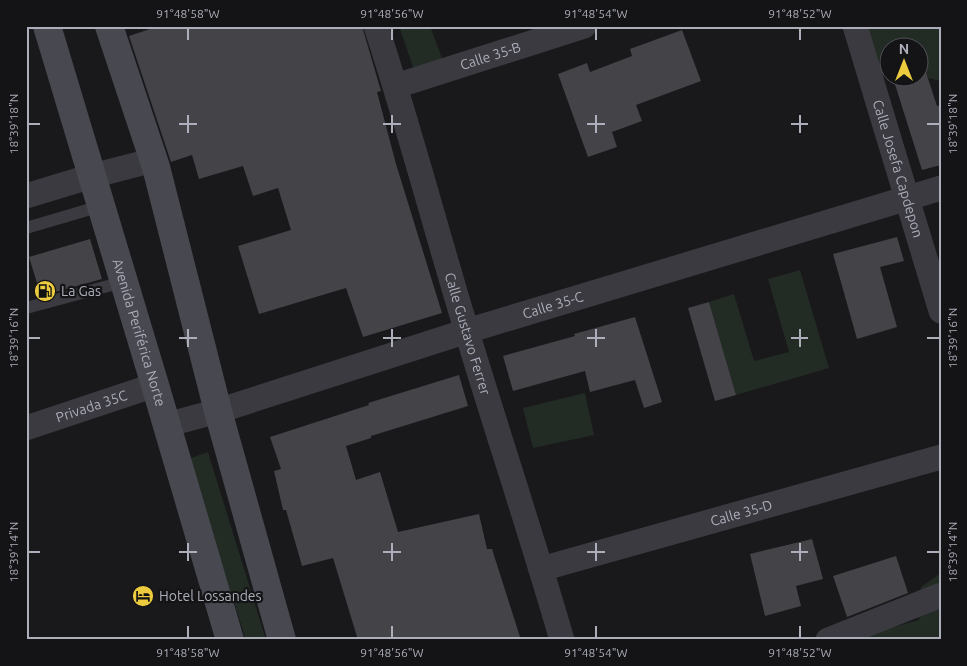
<svg xmlns="http://www.w3.org/2000/svg" width="967" height="666" viewBox="0 0 967 666" font-family="Ubuntu,sans-serif">
<style>
.green{fill:#232b25}
.building{fill:#434348}
.lines{fill:none;stroke-linecap:round;stroke-linejoin:round}
.lane{stroke:#3a3a40;stroke-width:12}
.street{stroke:#3a3a40;stroke-width:25}
.secondary{stroke:#484950;stroke-width:28}
.ticks{fill:none;stroke:#acaeba;stroke-width:2}
.labels{text-anchor:middle;stroke-width:4.5;stroke-linejoin:round;paint-order:stroke}
.street-label{font-size:14px;fill:#acaeba;stroke:#141416}
.poi-label{font-size:14px;fill:#acaeba;stroke:#141416;text-anchor:start}
.neatline{fill:none;stroke:#acaeba;stroke-width:2}
.ticks-label{font-size:12px;text-anchor:middle;fill:#acaeba}
</style>
<rect width="100%" height="100%" fill="#19191b"/>
<path class="green" d="M 399,26 L 430,26 L 443,61 L 414,70 Z
M 867,26 L 941,26 L 941,81 L 928,78 L 920,54 L 920,48 L 890,48 L 889,57 L 878,60 Z
M 800,270 L 829,368 L 736,395 L 709,302 L 734,294 L 754,361 L 789,352 L 768,279 Z
M 585,393 L 594,435 L 533,448 L 523,408 Z
M 208,452 L 266,640 L 246,640 L 188,459 Z
M 941,573 L 941,640 L 846,640 L 919,620 L 921,587 Z"/>
<path class="building" d="M 159,26 L 362,26 L 381,91 L 377,92 L 396,164 L 442,313 L 363,337 L 346,288 L 259,314 L 238,246 L 291,230 L 278,188 L 253,196 L 243,166 L 199,179 L 192,155 L 171,162 L 129,36 Z
M 682,30 L 701,81 L 636,105 L 642,121 L 612,132 L 617,147 L 588,157 L 558,74 L 587,63 L 590,72 L 632,56 L 630,49 Z
M 920,54 L 937,106 L 941,105 L 941,165 L 922,170 L 893,78 L 920,78 Z
M 897,237 L 904,261 L 880,267 L 897,327 L 857,339 L 833,254 Z
M 90,239 L 102,279 L 41,296 L 29,257 Z
M 709,302 L 736,395 L 715,401 L 688,308 Z
M 635,317 L 662,402 L 644,408 L 635,380 L 590,392 L 585,371 L 513,391 L 503,356 L 575,336 L 574,334 Z
M 459,375 L 468,406 L 371,436 L 371,438 L 346,446 L 356,480 L 380,472 L 398,532 L 479,514 L 487,549 L 492,549 L 521,640 L 358,640 L 333,558 L 302,566 L 286,510 L 283,510 L 274,471 L 281,469 L 270,437 L 369,405 L 368,403 Z
M 812,539 L 823,579 L 796,586 L 801,606 L 765,616 L 750,554 Z
M 896,556 L 908,593 L 847,617 L 833,576 Z"/>
<g class="lines">
<path class="lane" d="M 26,228 L 101,206
M 26,308 L 123,282"/>
<g class="street">
<path id="s1" d="M 376,26 C 409,127 436,230 467,332 C 498,435 532,536 562,640"/>
<path id="s2" d="M 855,26 L 941,311"/>
<path id="s3" d="M 396,86 L 584,26"/>
<path d="M 26,196 L 92,176 L 154,160"/>
<path id="s4" d="M 166,425 L 218,411 L 467,331 L 941,188"/>
<path id="s5" d="M 26,428 L 155,385"/>
<path id="s6" d="M 541,569 L 941,457"/>
<path d="M 828,640 L 941,595"/>
</g>
<g class="secondary">
<path id="s7" d="M 47,26 L 155,385 L 230,640"/>
<path d="M 109,26 L 156,167 L 218,411 L 282,640"/>
</g>
</g>
<path class="ticks" d="M 188,28 L 188,40M 392,28 L 392,40M 596,28 L 596,40M 800,28 L 800,40M 188,115 L 188,133M 392,115 L 392,133M 596,115 L 596,133M 800,115 L 800,133M 28,124 L 40,124M 179,124 L 197,124M 383,124 L 401,124M 587,124 L 605,124M 791,124 L 808,124M 927,124 L 940,124M 188,329 L 188,347M 392,329 L 392,347M 596,329 L 596,347M 800,329 L 800,347M 28,338 L 40,338M 179,338 L 197,338M 383,338 L 401,338M 587,338 L 605,338M 791,338 L 808,338M 927,338 L 940,338M 188,543 L 188,561M 392,543 L 392,561M 596,543 L 596,561M 800,543 L 800,561M 28,552 L 40,552M 179,552 L 197,552M 383,552 L 401,552M 587,552 L 605,552M 791,552 L 808,552M 927,552 L 940,552M 188,626 L 188,638M 392,626 L 392,638M 596,626 L 596,638M 800,626 L 800,638"/>
<defs>
<g id="fuel-disc" transform="scale(1.125)"><circle r="9.5" fill="#edcb3f" stroke="#141416"/><path d="M-5.5-6h7V0h2V4h1.3V-2.5L3-4.5l.8-.8L6-3V5H2.5V1h-1V6h-7ZM-4.2-4.7v3.2H.2V-4.7Z" fill="#111"/></g>
<g id="hotel-disc" transform="scale(1.125)"><circle r="9.5" fill="#edcb3f" stroke="#141416"/><path d="M-6-4.5h1.5V1H6V5H4.5V3h-9V5H-6ZM-4 0a1.8 1.8 0 1 1 3.6 0ZM.5 0V-2.5h3Q6-2.5 6 0Z" fill="#111"/></g>
</defs>
<g fill-rule="evenodd">
<use href="#fuel-disc" x="45" y="291"/>
<use href="#hotel-disc" x="143" y="596"/>
</g>
<g class="labels">
<g class="street-label">
<text dy="5" stroke="none"><textPath href="#s3" startOffset="99">Calle 35-B</textPath></text>
<text dy="5" stroke="none"><textPath href="#s2" startOffset="149">Calle Josefa Capdepon</textPath></text>
<text dy="5" stroke="none"><textPath href="#s4" startOffset="405">Calle 35-C</textPath></text>
<text dy="5" stroke="none"><textPath href="#s7" startOffset="320">Avenida Periférica Norte</textPath></text>
<text dy="5" stroke="none"><textPath href="#s1" startOffset="321">Calle Gustavo Ferrer</textPath></text>
<text dy="5" stroke="none"><textPath href="#s5" startOffset="69">Privada 35C</textPath></text>
<text dy="5" stroke="none"><textPath href="#s6" startOffset="208">Calle 35-D</textPath></text>
</g>
<g class="poi-label">
<text x="61" y="296">La Gas</text>
<text x="159" y="601">Hotel Lossandes</text>
</g>
</g>
<rect width="967" height="666" fill="none" stroke="#141416" stroke-width="55"/>
<g transform="translate(904 62)"><circle r="24" fill="#141416" stroke="#515258"/>
<path d="M0-4L9 19L0 12L-9 19Z" fill="#edcb3f"/>
<text y="-8" font-size="14" font-weight="bold" text-anchor="middle" fill="#acaeba">N</text>
</g>
<rect x="28" y="28" width="912" height="610" class="neatline"/>
<g class="ticks-label">
<text x="188" y="18">91°48'58"W</text>
<text x="392" y="18">91°48'56"W</text>
<text x="596" y="18">91°48'54"W</text>
<text x="800" y="18">91°48'52"W</text>
<text transform="translate(14 124) rotate(-90)" y="4">18°39'18"N</text>
<text transform="translate(953 124) rotate(-90)" y="4">18°39'18"N</text>
<text transform="translate(14 338) rotate(-90)" y="4">18°39'16"N</text>
<text transform="translate(953 338) rotate(-90)" y="4">18°39'16"N</text>
<text transform="translate(14 552) rotate(-90)" y="4">18°39'14"N</text>
<text transform="translate(953 552) rotate(-90)" y="4">18°39'14"N</text>
<text x="188" y="657">91°48'58"W</text>
<text x="392" y="657">91°48'56"W</text>
<text x="596" y="657">91°48'54"W</text>
<text x="800" y="657">91°48'52"W</text>
</g>
</svg>
